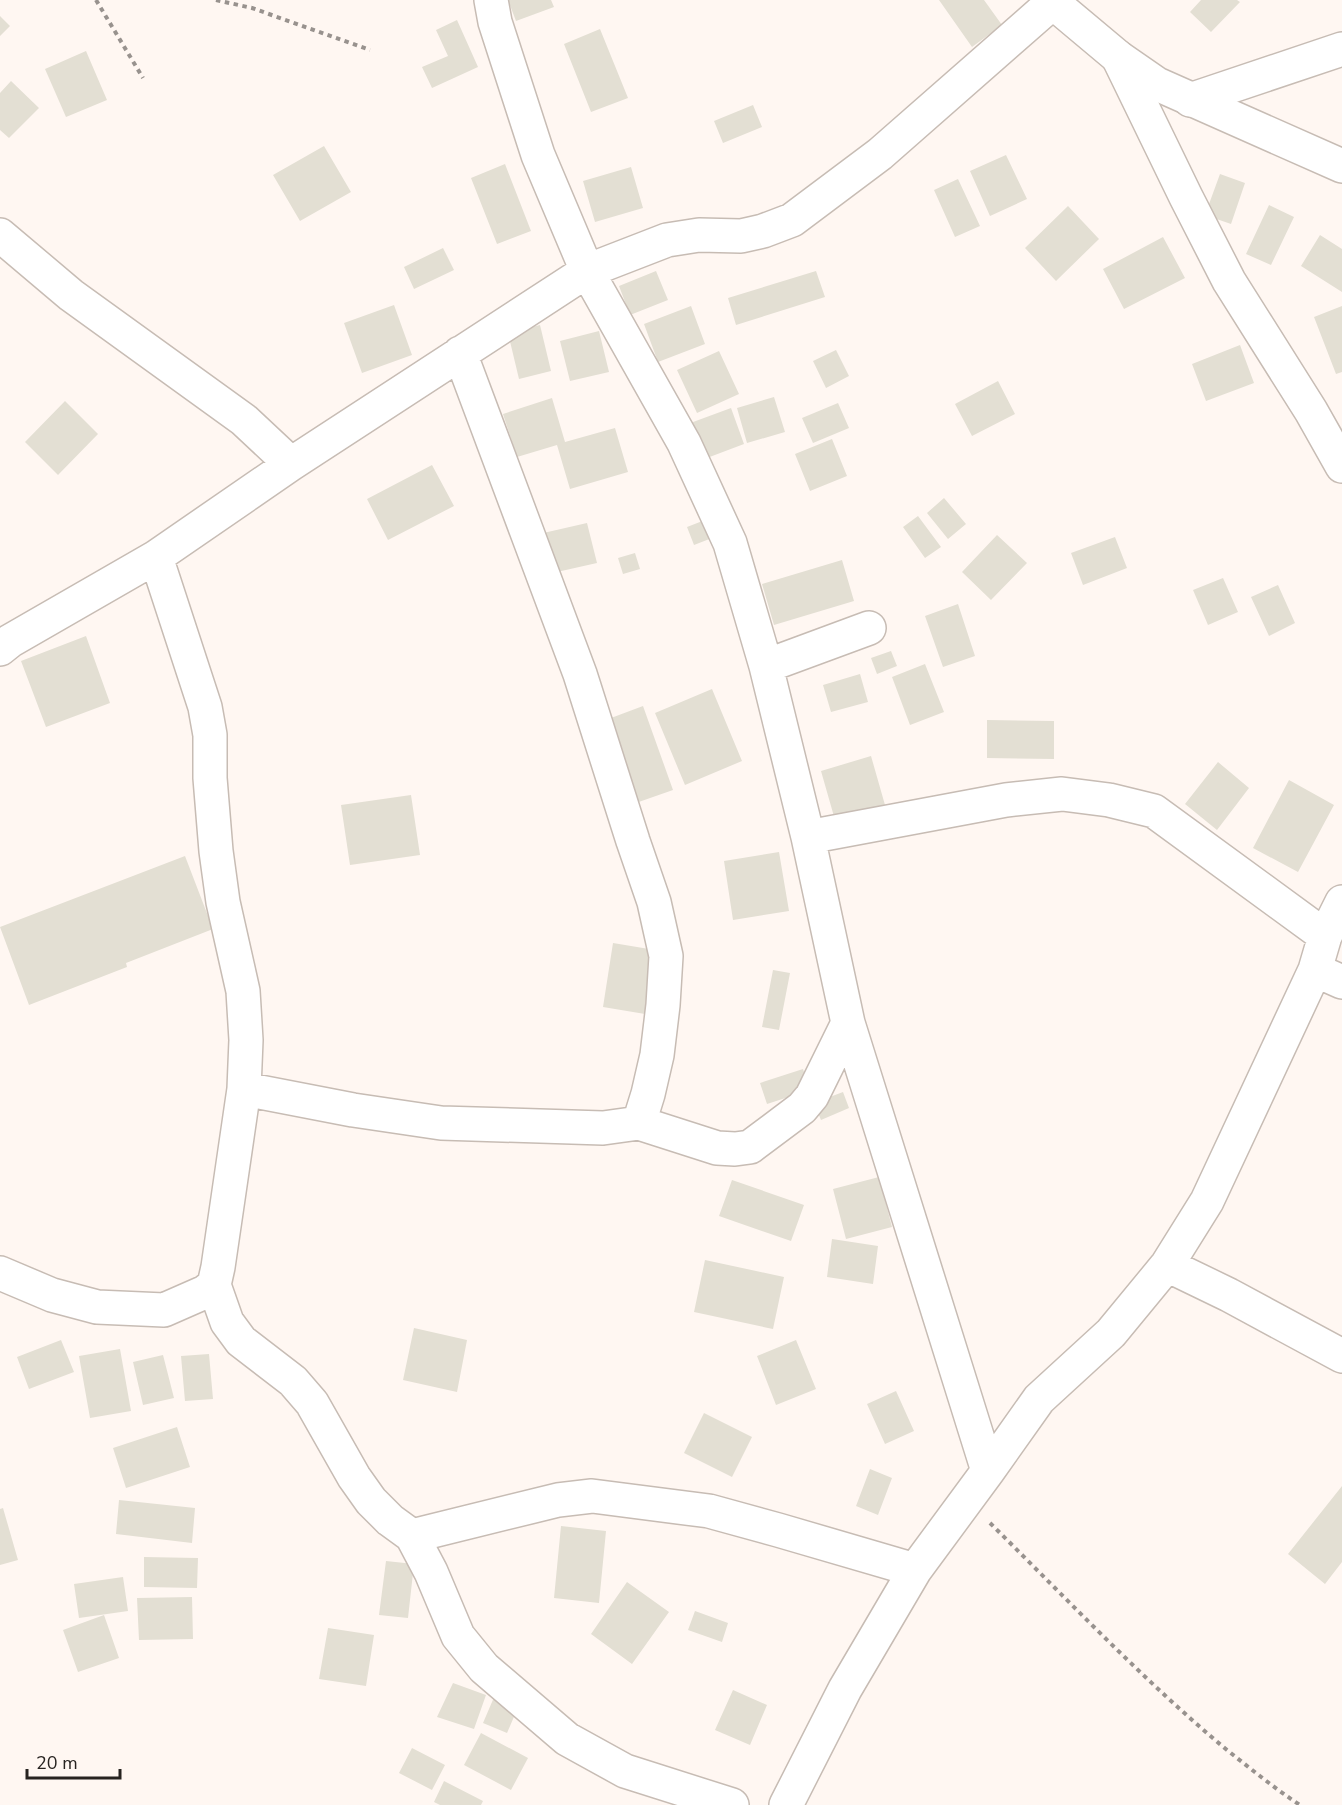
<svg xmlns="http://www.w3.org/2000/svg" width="1342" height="1805" viewBox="0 0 1342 1805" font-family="'Nunito Sans',sans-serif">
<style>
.building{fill:#e3dfd3}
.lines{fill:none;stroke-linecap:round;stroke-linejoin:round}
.minor-casing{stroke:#c7bcb4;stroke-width:36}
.major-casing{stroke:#c7bcb4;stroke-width:36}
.path{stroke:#98928e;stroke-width:4;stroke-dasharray:4.5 4.5;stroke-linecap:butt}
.minor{stroke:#fff;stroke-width:33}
.major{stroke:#fff;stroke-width:33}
</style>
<rect width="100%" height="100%" fill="#fff7f2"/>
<path class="building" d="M 508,0 L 551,0 L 554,7 L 516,21 Z
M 939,0 L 984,0 L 1002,25 L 972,47 Z
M 1201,0 L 1237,0 L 1240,2 L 1211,32 L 1190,12 Z
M 0,16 L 10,26 L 0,36 Z
M 457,20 L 478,67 L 432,88 L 422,67 L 448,56 L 436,30 Z
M 600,29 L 628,98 L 591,112 L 564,44 Z
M 86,51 L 107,100 L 66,117 L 45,69 Z
M 11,81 L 39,108 L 9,138 L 0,130 L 0,93 Z
M 753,105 L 762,127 L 723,143 L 714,121 Z
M 324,146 L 351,192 L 300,221 L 273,175 Z
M 1006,155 L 1027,199 L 990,216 L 970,171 Z
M 505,164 L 531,231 L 497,244 L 471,178 Z
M 631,167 L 643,208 L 595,222 L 583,181 Z
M 1220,174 L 1245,183 L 1231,224 L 1205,215 Z
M 958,179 L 980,226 L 955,237 L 934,190 Z
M 1269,205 L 1294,217 L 1271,265 L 1246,254 Z
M 1068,206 L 1099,239 L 1056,281 L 1025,248 Z
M 1320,235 L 1342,249 L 1342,292 L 1301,266 Z
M 1163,237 L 1185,278 L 1124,309 L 1103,269 Z
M 443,248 L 454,270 L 414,289 L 404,267 Z
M 656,271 L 668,300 L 630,315 L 619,286 Z
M 816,271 L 825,297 L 736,325 L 728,298 Z
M 394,305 L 412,355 L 362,373 L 344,323 Z
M 691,306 L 705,344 L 658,362 L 644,324 Z
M 1342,306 L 1342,372 L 1336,374 L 1314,317 Z
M 540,325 L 551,371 L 519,379 L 508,333 Z
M 599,331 L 609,372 L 570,381 L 560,341 Z
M 1240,345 L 1254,383 L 1206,401 L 1192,364 Z
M 836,350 L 849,376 L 826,388 L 813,361 Z
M 719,351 L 739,394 L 697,413 L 677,370 Z
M 998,381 L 1015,414 L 972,436 L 955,404 Z
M 774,397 L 785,432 L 747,443 L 737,408 Z
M 552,398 L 565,442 L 615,428 L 628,472 L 570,489 L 557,445 L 517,457 L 503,414 Z
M 65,401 L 98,434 L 58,475 L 25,442 Z
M 838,403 L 849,428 L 813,443 L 802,418 Z
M 731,408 L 744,444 L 699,461 L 685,425 Z
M 832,439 L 847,476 L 810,491 L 795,454 Z
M 432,465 L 454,506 L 388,540 L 367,499 Z
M 944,498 L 966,524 L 948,539 L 927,513 Z
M 918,516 L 941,547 L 925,558 L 903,527 Z
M 705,520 L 712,538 L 694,545 L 687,527 Z
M 587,523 L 597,563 L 548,574 L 539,534 Z
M 997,535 L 1027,563 L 991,600 L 962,572 Z
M 1115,537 L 1127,568 L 1083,585 L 1071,553 Z
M 635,553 L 640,569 L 623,574 L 618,558 Z
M 842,560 L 854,601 L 774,625 L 762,584 Z
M 1223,578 L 1238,612 L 1208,625 L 1193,590 Z
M 1278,585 L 1295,623 L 1269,636 L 1251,597 Z
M 958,604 L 975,656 L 943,667 L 925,616 Z
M 86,636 L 110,703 L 46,727 L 21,661 Z
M 891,651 L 897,666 L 877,674 L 871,658 Z
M 925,664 L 944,712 L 910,725 L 892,677 Z
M 860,674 L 868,702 L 831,712 L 823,685 Z
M 712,689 L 742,761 L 685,785 L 655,713 Z
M 643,706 L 673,790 L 633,804 L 603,721 Z
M 987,720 L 1054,721 L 1054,759 L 987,758 Z
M 871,756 L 885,805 L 835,820 L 821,771 Z
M 1218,762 L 1249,788 L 1217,830 L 1185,804 Z
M 1289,780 L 1334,805 L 1298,872 L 1253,848 Z
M 411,795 L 420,855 L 350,865 L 341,805 Z
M 779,852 L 789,911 L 733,920 L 724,861 Z
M 185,856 L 213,929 L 126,963 L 127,967 L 29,1005 L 0,927 Z
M 613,943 L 655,950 L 645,1014 L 603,1007 Z
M 773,970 L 790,973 L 779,1030 L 762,1027 Z
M 803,1069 L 810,1090 L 767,1104 L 760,1083 Z
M 843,1092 L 849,1108 L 821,1120 L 814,1103 Z
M 879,1177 L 892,1227 L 846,1239 L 833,1189 Z
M 732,1180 L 804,1205 L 791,1241 L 719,1216 Z
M 832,1239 L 878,1246 L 873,1284 L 827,1277 Z
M 705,1260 L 784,1277 L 773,1329 L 694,1312 Z
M 414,1328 L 467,1340 L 457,1392 L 403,1380 Z
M 61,1340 L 74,1372 L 29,1389 L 17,1357 Z
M 796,1340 L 816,1389 L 776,1405 L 757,1356 Z
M 120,1349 L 131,1411 L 90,1418 L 79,1356 Z
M 209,1354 L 213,1399 L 185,1401 L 181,1356 Z
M 163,1355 L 174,1398 L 143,1405 L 133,1362 Z
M 896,1391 L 914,1431 L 885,1444 L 867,1404 Z
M 704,1413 L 752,1437 L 732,1477 L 684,1453 Z
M 177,1427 L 190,1467 L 126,1488 L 113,1448 Z
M 870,1469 L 892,1478 L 878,1515 L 856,1506 Z
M 1342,1486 L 1342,1562 L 1325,1584 L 1288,1554 Z
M 119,1500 L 195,1508 L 192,1543 L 116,1534 Z
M 3,1508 L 18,1560 L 0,1565 L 0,1509 Z
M 561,1526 L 606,1531 L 599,1603 L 554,1598 Z
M 144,1557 L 198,1558 L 197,1588 L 144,1587 Z
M 386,1561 L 414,1564 L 408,1618 L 379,1615 Z
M 123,1577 L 128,1611 L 79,1618 L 74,1584 Z
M 627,1582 L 669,1612 L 632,1664 L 591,1634 Z
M 192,1597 L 193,1639 L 139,1640 L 137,1598 Z
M 695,1611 L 728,1623 L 722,1642 L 688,1630 Z
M 104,1615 L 119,1658 L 78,1672 L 63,1630 Z
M 328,1628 L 374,1635 L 366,1686 L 319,1679 Z
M 453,1683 L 486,1695 L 474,1729 L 437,1717 Z
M 733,1690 L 767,1705 L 750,1745 L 715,1730 Z
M 495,1695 L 519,1705 L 507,1733 L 483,1723 Z
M 481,1733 L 528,1758 L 511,1790 L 464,1765 Z
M 412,1748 L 445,1765 L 432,1790 L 399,1773 Z
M 444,1781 L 483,1801 L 481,1805 L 440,1805 L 434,1802 Z"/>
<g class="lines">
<g class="minor-casing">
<path id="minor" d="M 491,0 L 495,22 L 538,155 L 587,271 L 684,443 L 730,543 L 766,666 L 808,837 L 848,1023 L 988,1471
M 1118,57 L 1186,197 L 1229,281 L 1311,411 L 1342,466
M 1190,100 L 1342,49
M 0,235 L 71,295 L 244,420 L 291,464
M 0,649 L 10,641 L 156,557 L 291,464 L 587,271 L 667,240 L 699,235 L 741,236 L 763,231 L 792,220 L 880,154 L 1052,3
M 766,666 L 869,628
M 808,837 L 1006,800 L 1062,794 L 1109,800 L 1154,811 L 1325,936
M 1315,970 L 1342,982
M 244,1089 L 353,1110 L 441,1123 L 603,1128 L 639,1123 L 648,1094 L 657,1055 L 663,1005 L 666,956 L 654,902 L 633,841 L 580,674 L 460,353
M 639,1123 L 717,1148 L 735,1149 L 750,1147 L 802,1108 L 812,1096 L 848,1023
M 1167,1265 L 1229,1295 L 1342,1356
M 0,1273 L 52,1295 L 97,1307 L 164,1310 L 205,1292 L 214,1285 L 218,1267 L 244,1089 L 246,1040 L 243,991 L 223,902 L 216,851 L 210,778 L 210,735 L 205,707 L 156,557
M 214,1285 L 227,1322 L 241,1341 L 293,1381 L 312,1403 L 354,1477 L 371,1501 L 390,1520 L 412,1536 L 431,1572 L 458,1636 L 484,1668 L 567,1739 L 625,1771 L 732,1805
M 412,1536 L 558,1500 L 592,1496 L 709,1511 L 778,1530 L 915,1570
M 786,1805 L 845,1689 L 915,1570 L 988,1471 L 1039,1399 L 1111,1333 L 1167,1265 L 1207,1201 L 1315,970 L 1325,936 L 1342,902"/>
</g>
<g class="major-casing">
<path id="major" d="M 1050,0 L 1118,57 L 1157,84 L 1342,166"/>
</g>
<path class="path" d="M 96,0 L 143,78
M 216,0 L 252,8 L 370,50
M 990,1523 C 1068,1600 1143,1680 1227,1750 C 1251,1769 1274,1788 1300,1805"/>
<use href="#minor" class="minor"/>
<use href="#major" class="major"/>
</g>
<path d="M27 1769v9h93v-9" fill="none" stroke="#272320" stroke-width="3"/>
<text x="36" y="1769" font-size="18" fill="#272320" stroke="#fff7f2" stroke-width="4.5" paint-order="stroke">20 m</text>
</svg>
